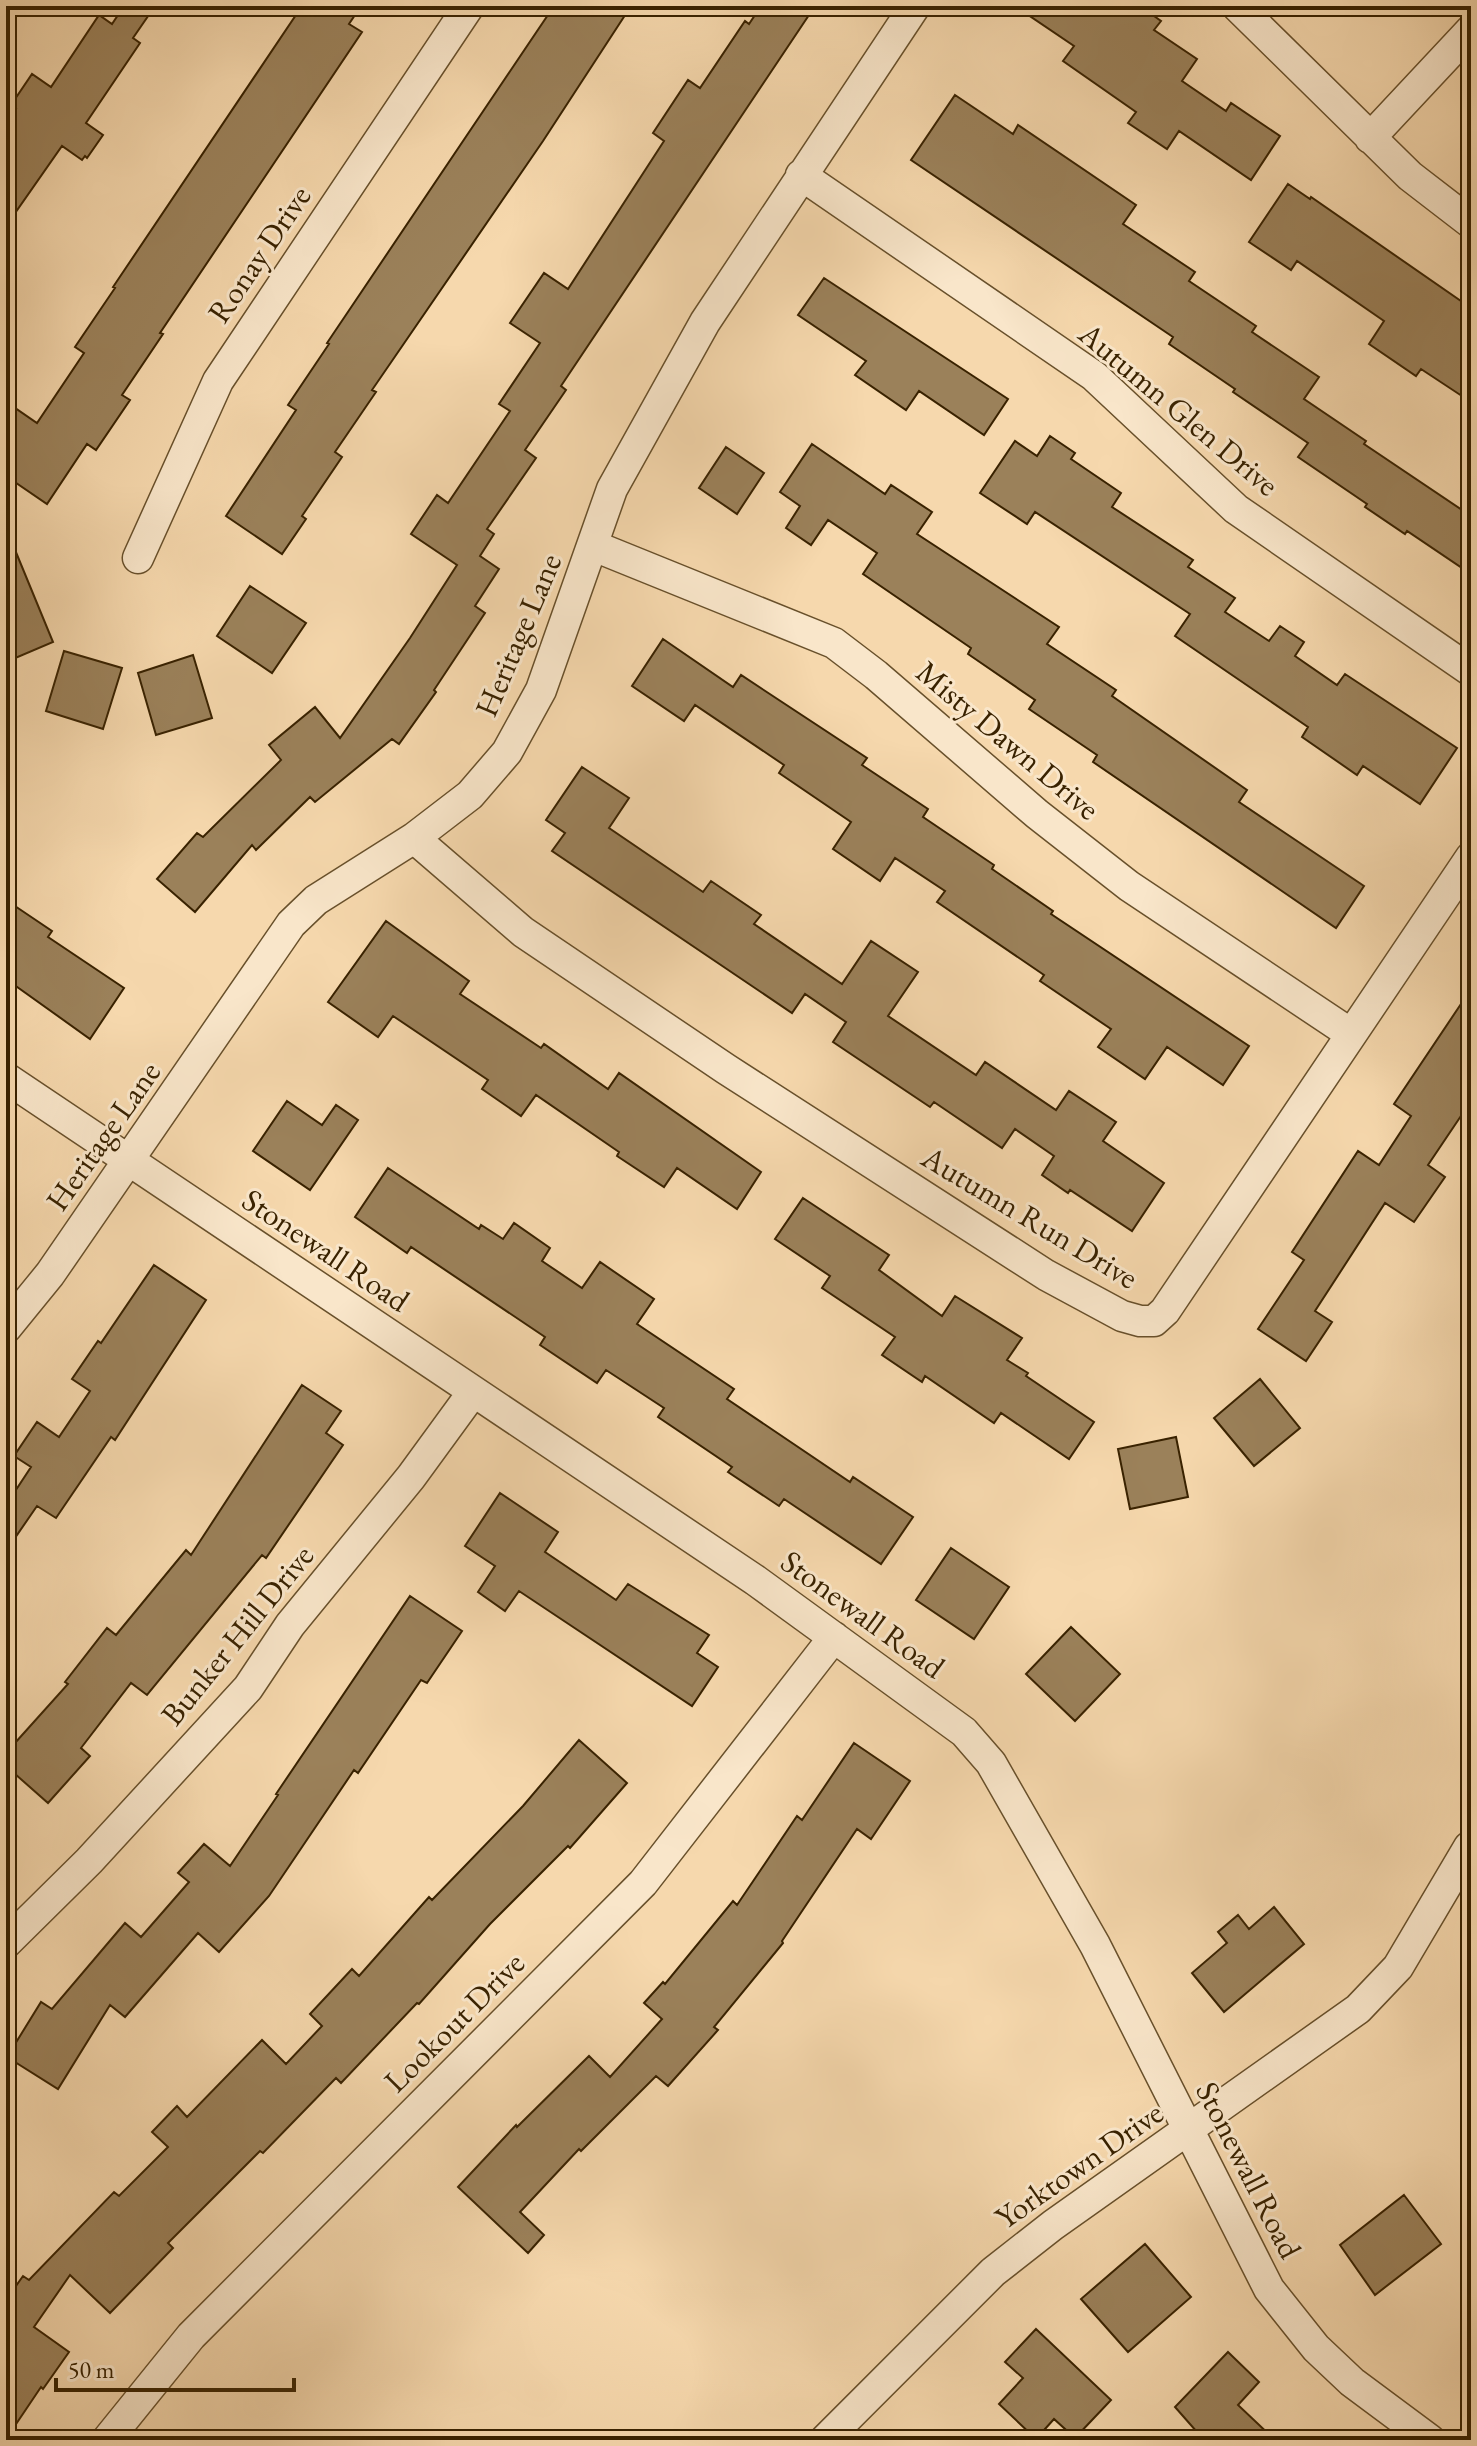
<svg xmlns="http://www.w3.org/2000/svg" width="1477" height="2446" viewBox="0 0 1477 2446" font-family="'EB Garamond',serif">
<style>
.building{fill:#9b815a;stroke:#392200;stroke-width:2}
.lines{fill:none;stroke-linecap:round;stroke-linejoin:round}
.minor-casing{stroke:#68502b;stroke-width:33}
.minor{stroke:#f9e6ca;stroke-width:30}
.labels{text-anchor:middle;stroke-width:6;stroke-linejoin:round;paint-order:stroke}
.street-label{font-size:32px;fill:#392200;stroke:#f9e6ca}
</style>
<rect width="100%" height="100%" fill="#f6d8ad"/>
<filter id="stains"><feTurbulence type="fractalNoise" baseFrequency=".0025" numOctaves="4"/><feColorMatrix values="0 0 0 0 .2 0 0 0 0 .09 0 0 0 0 .02 0 0 0 .5 -.17"/></filter>
<radialGradient id="worn" r=".72"><stop offset=".6" stop-color="#630" stop-opacity="0"/><stop offset="1" stop-color="#630" stop-opacity=".3"/></radialGradient>
<path class="building" d="M 124,6 L 155,6 L 133,38 L 140,43 L 86,123 L 103,135 L 87,158 L 85,156 L 82,160 L 62,146 L 6,226 L 6,123 L 16,109 L 11,105 L 32,74 L 51,87 L 99,15 L 112,24 Z
M 302,6 L 361,6 L 349,24 L 362,32 L 160,333 L 163,334 L 122,395 L 130,400 L 96,450 L 87,444 L 47,504 L 6,476 L 6,421 L 15,408 L 37,423 L 84,353 L 75,347 L 115,288 L 113,287 Z
M 554,6 L 631,6 L 543,141 L 372,390 L 376,392 L 335,452 L 342,457 L 302,516 L 306,519 L 282,554 L 226,516 L 296,410 L 288,405 L 329,344 L 327,343 Z
M 761,6 L 815,6 L 561,386 L 566,390 L 525,450 L 536,458 L 487,529 L 494,534 L 480,556 L 499,569 L 475,606 L 485,613 L 434,690 L 436,692 L 399,744 L 392,739 L 315,802 L 310,797 L 256,850 L 252,845 L 195,912 L 157,879 L 197,833 L 203,837 L 281,760 L 269,745 L 315,707 L 340,738 L 410,638 L 457,565 L 411,534 L 437,495 L 448,503 L 510,411 L 499,404 L 540,343 L 510,323 L 544,273 L 568,289 L 664,141 L 653,133 L 688,80 L 700,88 L 745,21 L 749,24 Z
M 1015,6 L 1140,6 L 1161,21 L 1154,30 L 1197,59 L 1182,81 L 1226,111 L 1231,103 L 1280,136 L 1251,180 L 1179,131 L 1167,149 L 1128,123 L 1136,112 L 1063,61 L 1074,46 Z
M 955,95 L 1013,134 L 1018,125 L 1136,205 L 1123,224 L 1195,272 L 1189,281 L 1256,326 L 1252,332 L 1319,377 L 1304,399 L 1366,441 L 1364,444 L 1471,516 L 1471,574 L 1407,531 L 1405,534 L 1365,507 L 1367,504 L 1298,457 L 1308,443 L 1233,392 L 1235,389 L 1169,344 L 1173,337 L 911,160 Z
M 1288,184 L 1310,199 L 1311,197 L 1471,308 L 1471,402 L 1421,369 L 1416,376 L 1369,344 L 1384,321 L 1297,261 L 1291,270 L 1249,242 Z
M 824,278 L 1008,399 L 984,435 L 919,391 L 906,410 L 855,375 L 866,361 L 798,315 Z
M 1050,436 L 1075,453 L 1071,459 L 1121,493 L 1112,507 L 1193,560 L 1188,567 L 1235,598 L 1225,612 L 1269,641 L 1280,626 L 1304,642 L 1295,656 L 1337,685 L 1345,674 L 1457,748 L 1420,804 L 1363,766 L 1357,775 L 1302,737 L 1308,727 L 1175,636 L 1190,614 L 1035,512 L 1027,524 L 980,493 L 1015,441 L 1037,456 Z
M 812,444 L 885,494 L 891,485 L 932,512 L 917,534 L 1059,627 L 1047,644 L 1116,690 L 1112,696 L 1247,790 L 1239,802 L 1364,886 L 1336,928 L 1093,762 L 1097,755 L 1029,709 L 1035,700 L 968,654 L 971,648 L 863,574 L 877,553 L 828,520 L 811,545 L 786,528 L 800,506 L 780,492 Z
M 726,447 L 764,473 L 737,514 L 699,488 Z
M 6,528 L 53,642 L 6,662 Z
M 250,586 L 306,623 L 272,673 L 217,636 Z
M 663,639 L 733,687 L 741,675 L 867,758 L 862,765 L 928,809 L 923,817 L 994,865 L 992,869 L 1053,911 L 1051,914 L 1249,1046 L 1223,1085 L 1167,1047 L 1145,1079 L 1098,1047 L 1111,1029 L 1040,981 L 1044,975 L 937,902 L 945,891 L 895,858 L 880,881 L 833,849 L 851,822 L 779,773 L 784,765 L 695,705 L 684,721 L 632,686 Z
M 64,651 L 122,668 L 103,729 L 46,711 Z
M 193,655 L 212,718 L 156,735 L 138,673 Z
M 582,767 L 629,798 L 609,828 L 703,892 L 711,881 L 761,915 L 754,924 L 842,984 L 871,941 L 918,972 L 888,1016 L 976,1075 L 985,1062 L 1056,1110 L 1069,1091 L 1116,1122 L 1103,1141 L 1164,1183 L 1132,1231 L 1070,1190 L 1068,1193 L 1042,1175 L 1054,1156 L 1015,1129 L 1002,1148 L 934,1102 L 930,1107 L 833,1042 L 846,1022 L 805,994 L 792,1013 L 552,851 L 565,833 L 546,820 Z
M 6,900 L 52,931 L 48,937 L 124,988 L 90,1039 L 6,979 Z
M 386,921 L 469,981 L 460,994 L 541,1048 L 544,1044 L 608,1089 L 619,1073 L 761,1172 L 737,1209 L 677,1168 L 664,1187 L 617,1156 L 619,1152 L 536,1095 L 521,1116 L 482,1089 L 488,1080 L 393,1016 L 378,1037 L 328,1002 Z
M 1471,989 L 1471,1101 L 1428,1165 L 1445,1177 L 1414,1222 L 1385,1203 L 1315,1311 L 1332,1322 L 1306,1361 L 1258,1329 L 1304,1260 L 1292,1252 L 1358,1151 L 1379,1165 L 1411,1116 L 1394,1104 Z
M 287,1101 L 322,1125 L 336,1105 L 358,1120 L 310,1190 L 253,1151 Z
M 388,1168 L 479,1229 L 481,1225 L 503,1239 L 514,1223 L 550,1248 L 542,1261 L 582,1288 L 600,1262 L 654,1299 L 637,1324 L 734,1389 L 727,1399 L 850,1482 L 853,1477 L 913,1517 L 881,1564 L 784,1499 L 779,1506 L 728,1472 L 732,1467 L 658,1417 L 664,1408 L 606,1370 L 597,1383 L 540,1345 L 545,1337 L 411,1247 L 407,1253 L 355,1217 Z
M 803,1198 L 889,1255 L 879,1270 L 942,1316 L 955,1296 L 1022,1338 L 1007,1360 L 1028,1373 L 1026,1376 L 1094,1422 L 1069,1459 L 1001,1413 L 994,1423 L 925,1376 L 922,1382 L 882,1355 L 895,1337 L 822,1288 L 830,1276 L 775,1239 Z
M 154,1265 L 206,1300 L 115,1440 L 111,1437 L 56,1518 L 37,1506 L 6,1551 L 6,1505 L 31,1467 L 14,1456 L 37,1422 L 59,1437 L 90,1391 L 72,1379 L 98,1341 L 101,1343 Z
M 1260,1379 L 1300,1428 L 1254,1466 L 1214,1418 Z
M 302,1385 L 341,1411 L 326,1433 L 343,1445 L 266,1558 L 262,1555 L 147,1695 L 131,1683 L 81,1748 L 90,1756 L 48,1803 L 6,1766 L 6,1753 L 68,1684 L 65,1682 L 107,1628 L 116,1635 L 186,1550 L 191,1555 Z
M 1176,1437 L 1188,1497 L 1130,1509 L 1118,1449 Z
M 500,1493 L 558,1532 L 545,1552 L 616,1600 L 628,1584 L 709,1635 L 697,1653 L 718,1667 L 692,1706 L 519,1591 L 505,1611 L 478,1592 L 495,1566 L 465,1546 Z
M 951,1548 L 1009,1587 L 974,1639 L 916,1600 Z
M 410,1596 L 462,1631 L 427,1683 L 421,1680 L 358,1773 L 354,1770 L 269,1896 L 219,1952 L 198,1933 L 125,2017 L 110,2005 L 58,2089 L 7,2057 L 41,2002 L 52,2009 L 125,1923 L 141,1937 L 189,1882 L 178,1873 L 204,1844 L 230,1866 L 278,1795 L 276,1794 Z
M 1071,1627 L 1120,1674 L 1075,1721 L 1026,1674 Z
M 579,1740 L 627,1783 L 570,1848 L 568,1846 L 490,1924 L 419,2004 L 417,2003 L 341,2083 L 336,2078 L 263,2153 L 260,2151 L 168,2243 L 173,2248 L 110,2313 L 70,2275 L 34,2327 L 69,2352 L 43,2389 L 41,2387 L 6,2439 L 6,2300 L 23,2276 L 29,2280 L 114,2192 L 119,2196 L 168,2147 L 152,2132 L 177,2106 L 187,2117 L 262,2040 L 286,2064 L 322,2026 L 310,2014 L 352,1969 L 359,1976 L 429,1897 L 432,1900 L 523,1806 Z
M 854,1743 L 910,1781 L 871,1839 L 857,1829 L 782,1941 L 783,1943 L 714,2027 L 718,2030 L 668,2086 L 656,2076 L 581,2151 L 579,2149 L 520,2212 L 544,2235 L 528,2253 L 458,2187 L 516,2125 L 517,2127 L 589,2056 L 610,2077 L 662,2019 L 644,2003 L 663,1982 L 665,1984 L 733,1901 L 737,1905 L 797,1816 L 802,1820 Z
M 1274,1907 L 1304,1944 L 1224,2012 L 1192,1973 L 1227,1943 L 1218,1932 L 1238,1915 L 1249,1929 Z
M 1404,2195 L 1441,2244 L 1375,2295 L 1340,2245 Z
M 1145,2244 L 1191,2297 L 1128,2352 L 1081,2299 Z
M 1036,2329 L 1111,2400 L 1075,2438 L 1054,2419 L 1036,2439 L 999,2404 L 1023,2378 L 1005,2362 Z
M 1228,2352 L 1259,2382 L 1238,2405 L 1275,2440 L 1204,2440 L 1175,2407 Z"/>
<g class="lines">
<g class="minor-casing">
<path id="minor" d="M 1237,6 L 1410,176 L 1471,223
M 1370,138 L 1471,30
M 801,175 L 1094,376 L 1236,509 L 1471,671
M 594,546 L 834,643 L 876,675 L 1037,814 L 1129,886 L 1351,1034
M 138,558 L 218,381 L 469,6
M 414,838 L 523,932 L 726,1069 L 1046,1275 L 1122,1316 L 1140,1321 L 1154,1321 L 1165,1311 L 1471,857
M 6,1078 L 755,1580 L 964,1732 L 991,1763 L 1095,1945 L 1269,2289 L 1316,2348 L 1352,2382 L 1430,2440
M 6,1328 L 50,1274 L 291,924 L 316,900 L 414,838 L 470,795 L 507,752 L 541,690 L 612,489 L 705,322 L 915,6
M 6,1943 L 89,1861 L 248,1688 L 290,1625 L 411,1477 L 473,1392
M 107,2440 L 191,2336 L 643,1883 L 834,1637
M 825,2440 L 993,2272 L 1053,2225 L 1358,2009 L 1398,1967 L 1469,1847"/>
</g>
<use href="#minor" class="minor"/>
</g>
<g class="labels">
<g class="street-label">
<text transform="translate(259 254) rotate(-56)" y="11">Ronay Drive</text>
<text transform="translate(1179 409) rotate(40)" y="11">Autumn Glen Drive</text>
<text transform="translate(518 635) rotate(-67)" y="11">Heritage Lane</text>
<text transform="translate(1008 740) rotate(40)" y="11">Misty Dawn Drive</text>
<text transform="translate(103 1136) rotate(-55)" y="11">Heritage Lane</text>
<text transform="translate(1030 1217) rotate(31)" y="11">Autumn Run Drive</text>
<text transform="translate(326 1250) rotate(34)" y="11">Stonewall Road</text>
<text transform="translate(863 1614) rotate(36)" y="11">Stonewall Road</text>
<text transform="translate(237 1635) rotate(-51)" y="11">Bunker Hill Drive</text>
<text transform="translate(454 2022) rotate(-45)" y="11">Lookout Drive</text>
<text transform="translate(1079 2165) rotate(-35)" y="11">Yorktown Drive</text>
<text transform="translate(1249 2170) rotate(63)" y="11">Stonewall Road</text>
</g>
</g>
<rect width="1477" height="2446" fill="none" stroke="#f6d8ad" stroke-width="32"/>
<rect x="8" y="8" width="1461" height="2430" fill="none" stroke="#392200" stroke-width="4"/>
<rect x="16" y="16" width="1445" height="2414" fill="none" stroke="#392200" stroke-width="2"/>
<path d="M56 2378v12h238v-12" fill="none" stroke="#392200" stroke-width="4"/>
<text x="68" y="2378" font-size="24" fill="#392200" stroke="#f9e6ca" stroke-width="6" paint-order="stroke">50 m</text>
<rect width="100%" height="100%" filter="url(#stains)"/>
<rect width="100%" height="100%" fill="url(#worn)"/>
</svg>
